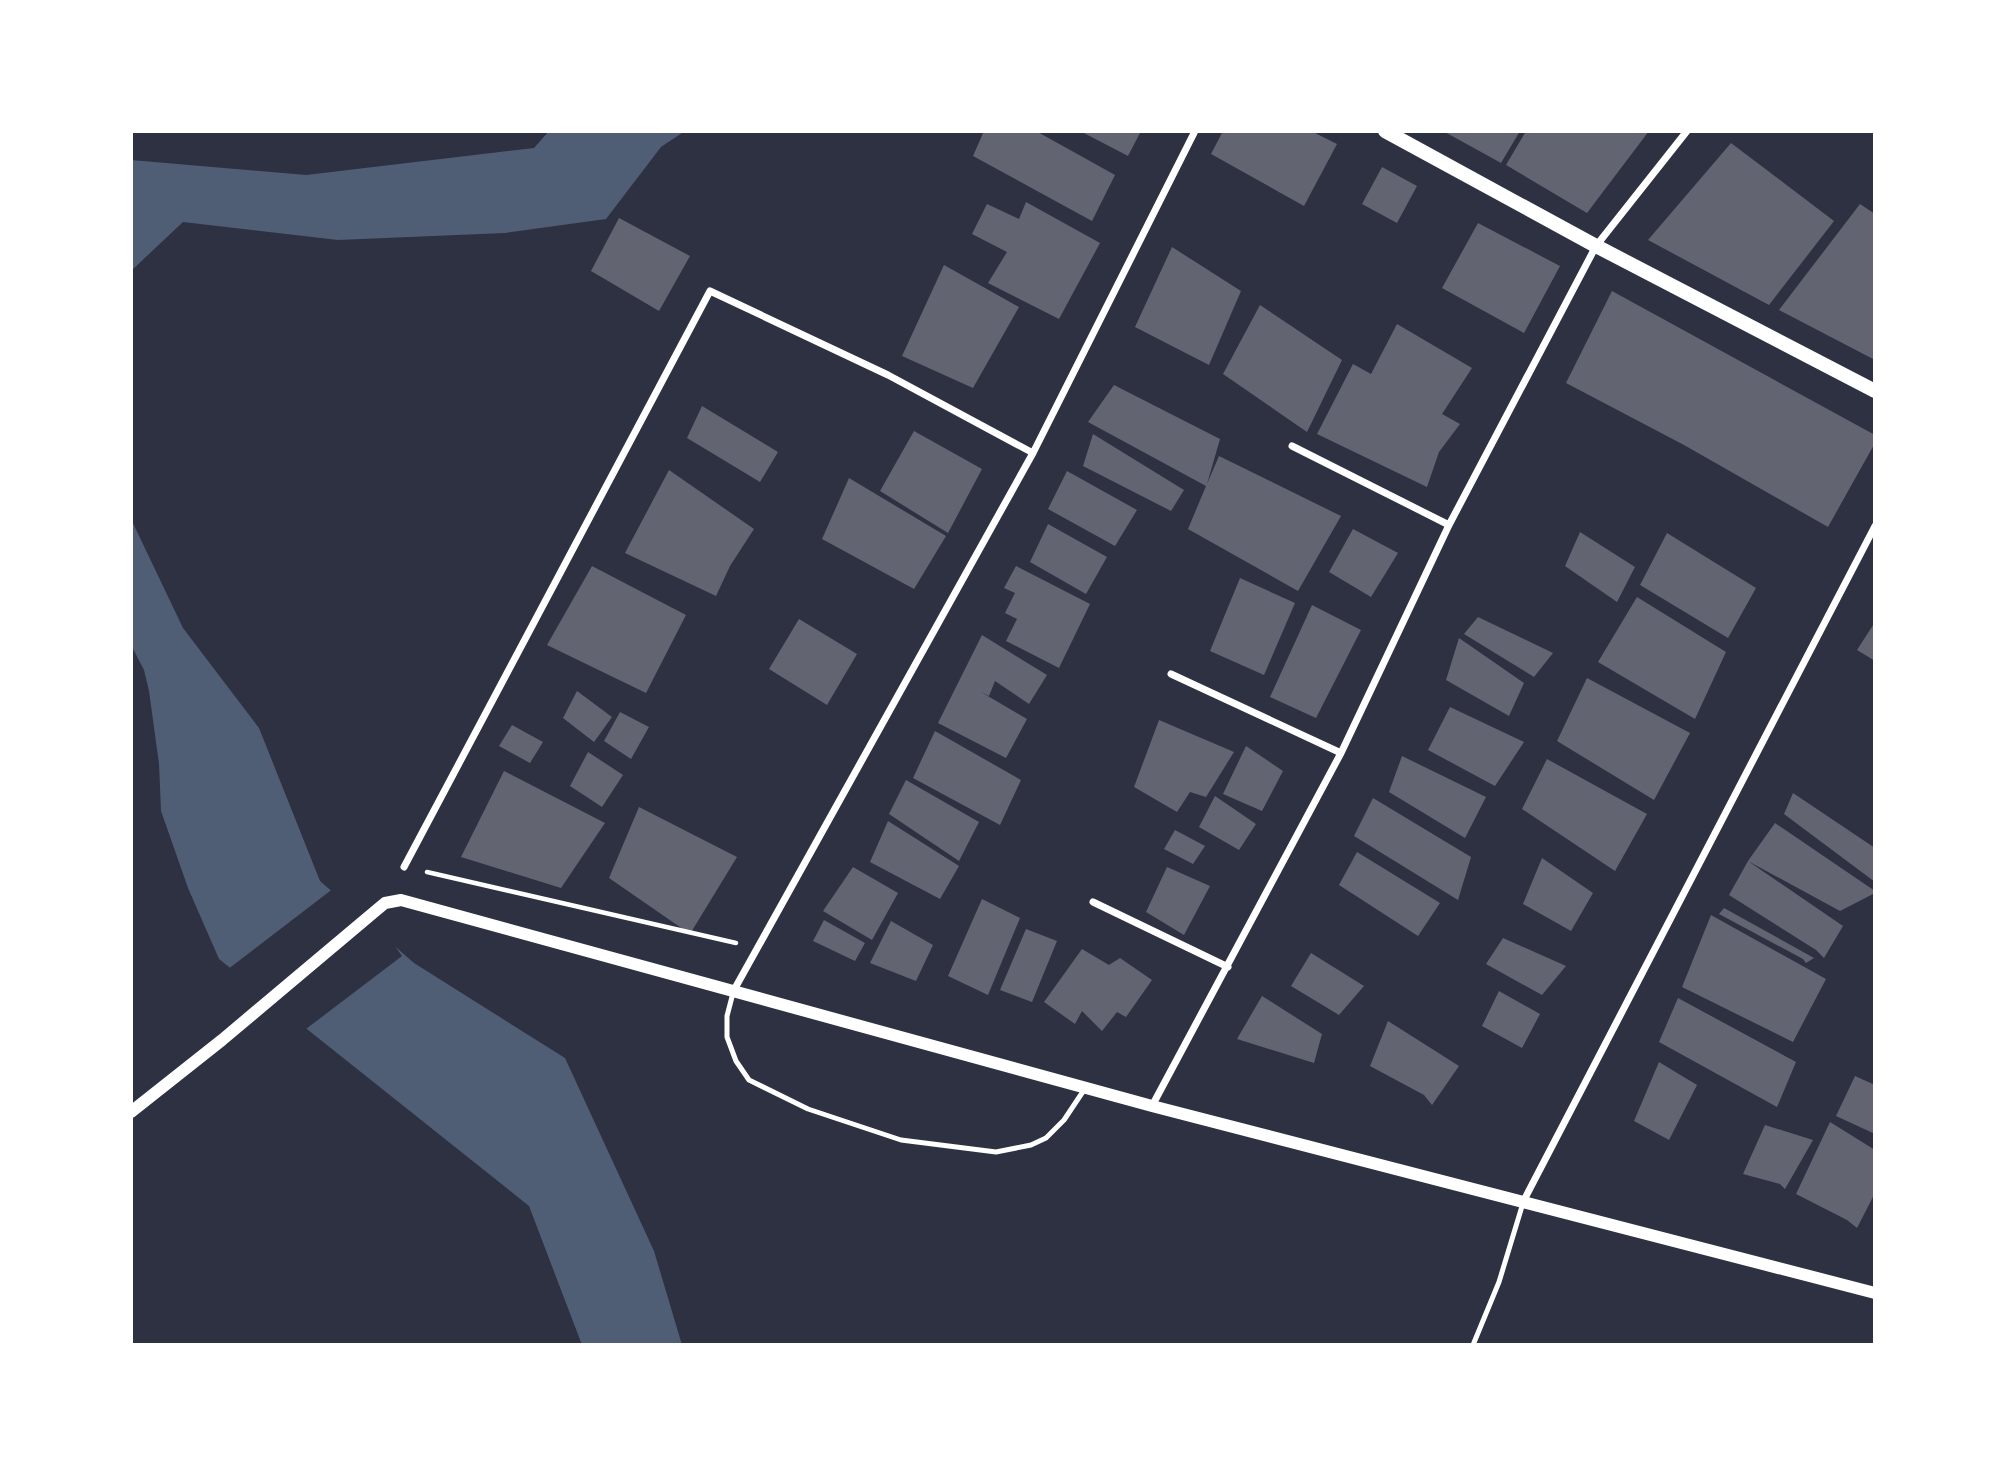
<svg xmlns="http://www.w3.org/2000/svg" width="2006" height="1476" viewBox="0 0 2006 1476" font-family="'Source Sans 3',sans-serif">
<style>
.water{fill:#4f5d75}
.pier{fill:#2d3142}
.building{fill:#626471}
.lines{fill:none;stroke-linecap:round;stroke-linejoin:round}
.path{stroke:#fff;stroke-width:4.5}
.service{stroke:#fff;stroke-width:5}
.minor{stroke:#fff;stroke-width:7}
.tertiary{stroke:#fff;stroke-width:12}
.secondary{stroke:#fff;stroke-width:14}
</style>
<rect width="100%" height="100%" fill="#2d3142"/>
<path class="water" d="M 549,131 L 685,131 L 661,147 L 606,219 L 505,233 L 338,240 L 183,222 L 131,271 L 131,160 L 306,175 L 534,148 Z
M 131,519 L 183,628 L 259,728 L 320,881 L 414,963 L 565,1058 L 654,1251 L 682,1345 L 582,1345 L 529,1206 L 219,959 L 188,888 L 161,811 L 159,764 L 149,691 L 144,670 L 131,645 Z"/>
<path class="pier" d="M 334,888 L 387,935 L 402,956 L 302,1032 L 227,970 Z"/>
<path class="building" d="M 984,131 L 1036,131 L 1115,175 L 1092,221 L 973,156 Z
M 1080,131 L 1141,131 L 1128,156 Z
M 1223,131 L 1311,131 L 1337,144 L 1304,206 L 1211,154 Z
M 1443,131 L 1520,131 L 1501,163 Z
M 1526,131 L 1649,131 L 1587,213 L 1506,165 Z
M 1731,143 L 1834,221 L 1769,305 L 1648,240 Z
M 1382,167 L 1417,186 L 1397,223 L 1362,204 Z
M 1026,202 L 1100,243 L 1059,319 L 988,283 L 1007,252 L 972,234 L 987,204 L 1019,219 Z
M 1860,204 L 1875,214 L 1875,360 L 1779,310 Z
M 619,218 L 690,256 L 659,311 L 591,271 Z
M 1478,223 L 1560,266 L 1524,333 L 1442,288 Z
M 1172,247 L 1241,291 L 1209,365 L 1135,327 Z
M 944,265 L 1019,307 L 973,388 L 902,356 Z
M 1612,291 L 1875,435 L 1875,443 L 1828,527 L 1684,445 L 1566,383 Z
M 1260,305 L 1342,360 L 1307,432 L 1223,374 Z
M 1397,324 L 1472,368 L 1442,414 L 1460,424 L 1439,452 L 1427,487 L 1317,434 L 1353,364 L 1371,374 Z
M 1114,385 L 1220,439 L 1207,484 L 1219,456 L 1341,516 L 1298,591 L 1188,529 L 1206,486 L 1088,422 Z
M 702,406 L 778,452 L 760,482 L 687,438 Z
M 914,431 L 982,469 L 948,533 L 880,491 Z
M 1093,434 L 1184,490 L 1171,511 L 1083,466 Z
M 669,470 L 754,529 L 730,566 L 716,596 L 625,553 Z
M 1067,471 L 1137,510 L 1115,546 L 1048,509 Z
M 849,478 L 946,536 L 914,589 L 822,539 Z
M 1048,524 L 1107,557 L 1086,594 L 1030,562 Z
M 1353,529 L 1398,553 L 1371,597 L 1329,572 Z
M 1580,532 L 1635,567 L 1617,602 L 1565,566 Z
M 1667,533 L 1756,588 L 1728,638 L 1640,585 Z
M 592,566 L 686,615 L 646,693 L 547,645 Z
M 1016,566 L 1090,604 L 1059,668 L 1006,641 L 1017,619 L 1005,613 L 1015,593 L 1004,588 Z
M 1240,578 L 1295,603 L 1264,675 L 1210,651 Z
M 1637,597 L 1726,652 L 1695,719 L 1598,662 Z
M 1312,605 L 1361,630 L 1316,718 L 1270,697 Z
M 1478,617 L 1553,653 L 1534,677 L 1464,634 Z
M 799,619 L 857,654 L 827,705 L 769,669 Z
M 1875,622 L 1875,661 L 1857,650 Z
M 982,635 L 1047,675 L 1029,704 L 995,681 L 989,696 L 981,692 L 1027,719 L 1006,758 L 938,723 Z
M 1459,638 L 1524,683 L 1509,716 L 1446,680 Z
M 1587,678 L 1690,733 L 1654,800 L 1557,741 Z
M 577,691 L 612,717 L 594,742 L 563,718 Z
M 1450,707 L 1524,742 L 1495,786 L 1428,750 Z
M 620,712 L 649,727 L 631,759 L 604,741 Z
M 1159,720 L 1234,752 L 1206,797 L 1190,792 L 1177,812 L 1134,787 Z
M 512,725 L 543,742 L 530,763 L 499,746 Z
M 935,731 L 1021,780 L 1000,825 L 913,778 Z
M 1246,746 L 1283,771 L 1262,811 L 1223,794 Z
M 588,752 L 623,775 L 602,807 L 570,786 Z
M 1402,756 L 1486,797 L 1465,838 L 1389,792 Z
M 1547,759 L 1647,814 L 1615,871 L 1522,809 Z
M 504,771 L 605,823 L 561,888 L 461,857 Z
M 906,780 L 979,822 L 959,861 L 889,814 Z
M 1793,793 L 1875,848 L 1875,882 L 1784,814 Z
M 1215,796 L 1256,824 L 1239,850 L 1199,827 Z
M 1373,798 L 1471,857 L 1458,900 L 1354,836 Z
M 639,807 L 737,857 L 690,934 L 609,878 Z
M 888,821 L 959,866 L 940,899 L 870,862 Z
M 1775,823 L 1875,891 L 1875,893 L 1840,911 L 1748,861 Z
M 1175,830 L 1205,846 L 1193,864 L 1164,849 Z
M 1357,852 L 1440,903 L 1418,936 L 1339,885 Z
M 1542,858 L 1593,893 L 1571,931 L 1523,904 Z
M 1748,861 L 1843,926 L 1824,958 L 1816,950 L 1729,895 Z
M 853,867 L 898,893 L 872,940 L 823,911 Z
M 1167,867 L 1210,886 L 1184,935 L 1146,912 Z
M 982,899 L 1020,918 L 988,995 L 948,976 Z
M 1724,908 L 1814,958 L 1806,963 L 1803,959 L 1719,914 Z
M 1711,915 L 1826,979 L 1793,1042 L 1682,987 Z
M 824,920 L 865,943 L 855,961 L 813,941 Z
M 891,921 L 933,945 L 916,981 L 870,963 Z
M 1026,929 L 1057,941 L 1032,1002 L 1000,990 Z
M 1503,938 L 1566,966 L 1542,995 L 1486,964 Z
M 1082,949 L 1109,965 L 1120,958 L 1152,980 L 1126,1017 L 1117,1012 L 1102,1031 L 1082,1011 L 1075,1024 L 1044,1002 Z
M 1311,953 L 1364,986 L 1339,1015 L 1291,986 Z
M 1499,991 L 1540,1014 L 1522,1048 L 1482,1026 Z
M 1262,996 L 1322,1034 L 1314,1063 L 1237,1039 Z
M 1678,998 L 1796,1062 L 1777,1107 L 1659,1042 Z
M 1388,1021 L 1459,1066 L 1432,1105 L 1424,1095 L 1370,1066 Z
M 1659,1062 L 1697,1085 L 1669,1140 L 1634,1121 Z
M 1855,1076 L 1875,1085 L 1875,1134 L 1836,1116 Z
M 1830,1122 L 1875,1150 L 1875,1193 L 1857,1228 L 1847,1220 L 1796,1194 Z
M 1765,1125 L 1813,1140 L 1785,1189 L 1780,1184 L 1743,1174 Z"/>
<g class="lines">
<path class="path" d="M 427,872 L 736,943"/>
<path class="service" d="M 733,993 L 727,1016 L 727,1037 L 736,1061 L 749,1080 L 808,1109 L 901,1140 L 996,1152 L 1031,1145 L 1046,1138 L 1064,1120 L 1086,1087
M 1473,1345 L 1499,1282 L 1523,1203"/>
<path class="minor" d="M 1292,446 L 1449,525
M 1171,674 L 1341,753
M 404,867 L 710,291 L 888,375 L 1033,453
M 1093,902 L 1228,967
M 734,990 L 1033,453 L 1195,131
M 1152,1106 L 1341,753 L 1449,525 L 1596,246 L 1687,131
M 1523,1202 L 1875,526"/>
<path class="tertiary" d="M 131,1112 L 222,1040 L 373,913 L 385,903 L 401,900 L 1152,1106 L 1875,1293"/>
<path class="secondary" d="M 1385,131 L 1596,246 L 1875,391"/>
</g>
<rect width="2006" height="1476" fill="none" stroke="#ffffff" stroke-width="266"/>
</svg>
